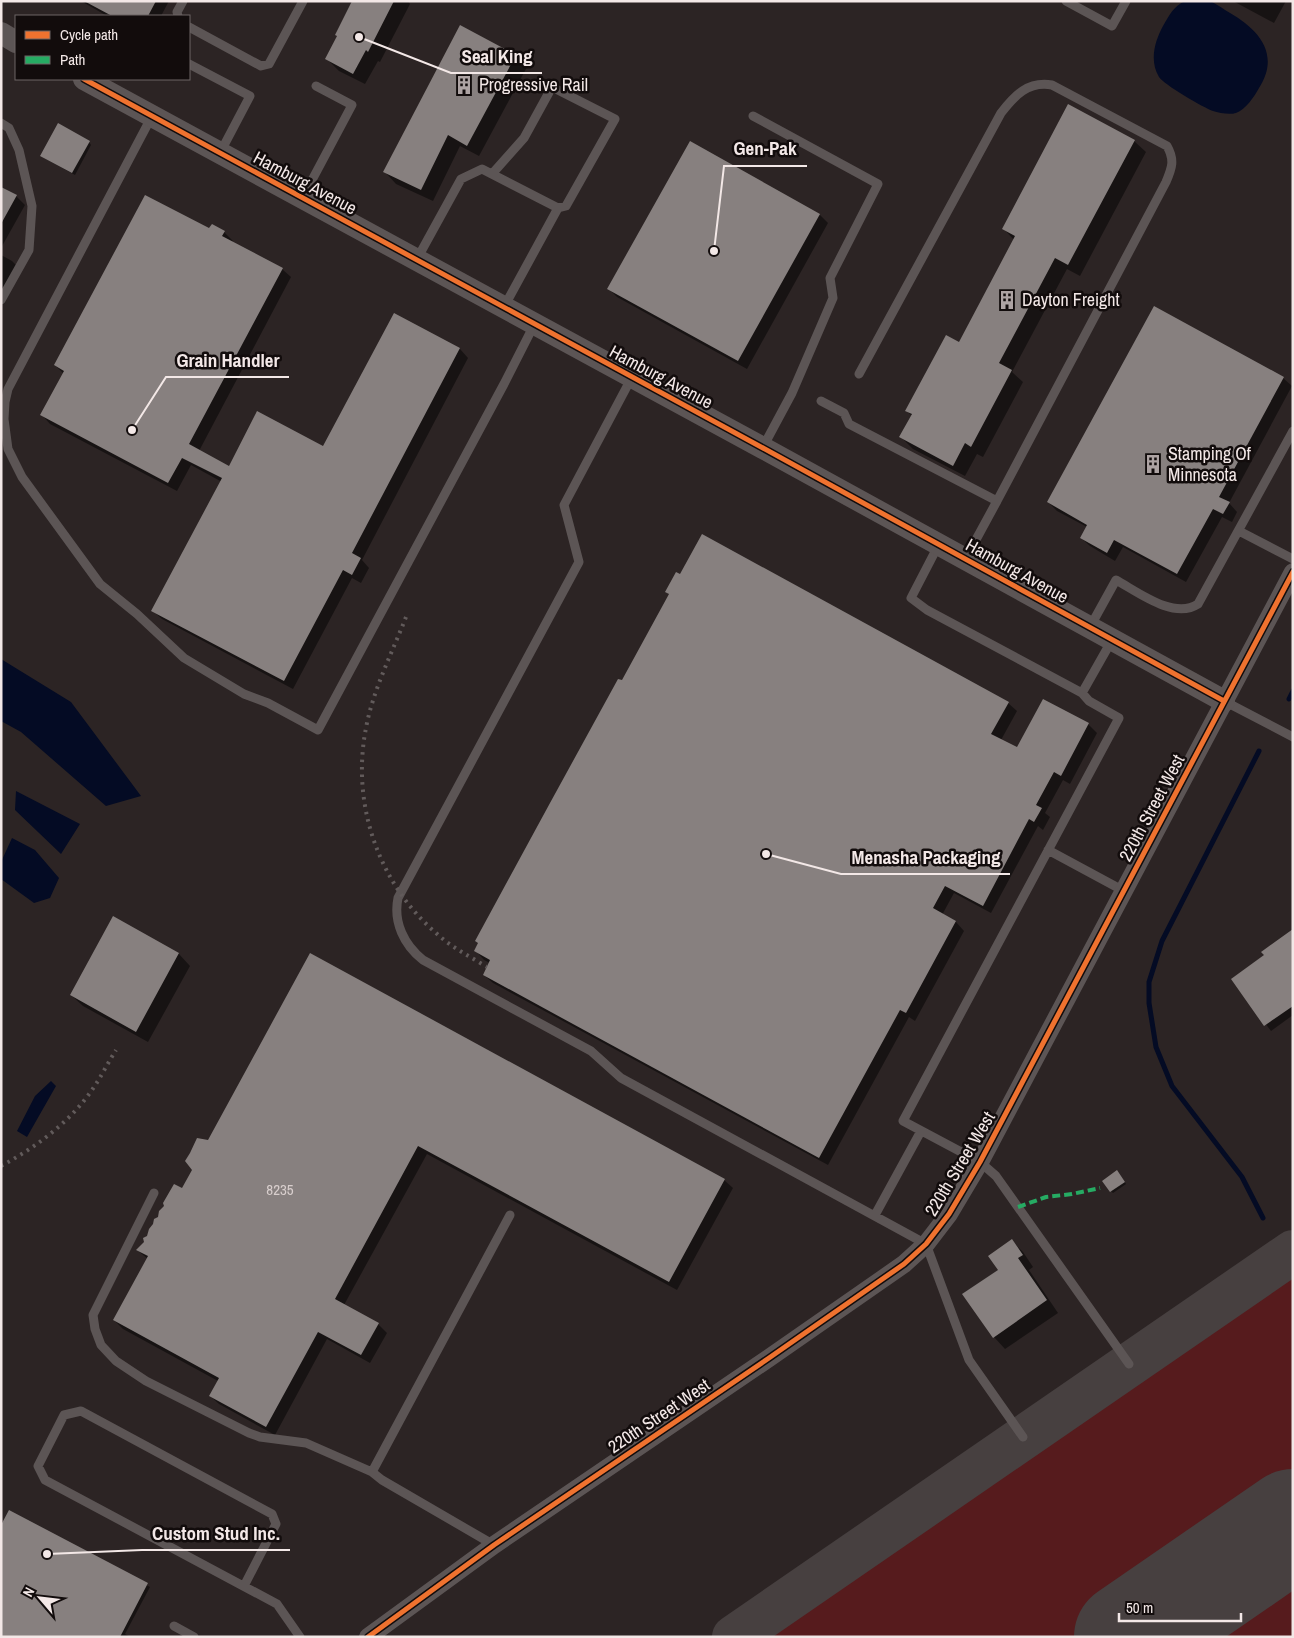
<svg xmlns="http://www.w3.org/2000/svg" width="1294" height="1638" viewBox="0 0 1294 1638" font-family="'Archivo Narrow',sans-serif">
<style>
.green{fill:#561b1d}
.water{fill:#040b24}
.shadow{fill:#0007}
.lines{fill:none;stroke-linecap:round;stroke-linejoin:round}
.stream{stroke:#040b24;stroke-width:5}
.taxiway{stroke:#474040;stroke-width:44}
.runway{stroke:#474040;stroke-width:110}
.building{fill:#87807f}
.service{stroke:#5c5555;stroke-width:9}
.minor{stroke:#5c5555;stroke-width:18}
.tertiary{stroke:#5c5555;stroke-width:22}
.rail{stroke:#625b5b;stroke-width:4;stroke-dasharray:2.5 5;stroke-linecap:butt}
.quiet{stroke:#26ab63;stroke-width:4;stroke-dasharray:8 4;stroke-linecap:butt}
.cycleway-casing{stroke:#120c0c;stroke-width:8}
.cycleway{stroke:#ef722f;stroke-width:5}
.labels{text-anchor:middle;stroke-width:5;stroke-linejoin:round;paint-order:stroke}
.number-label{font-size:15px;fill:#d8cecd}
.poi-label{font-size:18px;fill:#f3e8e7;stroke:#120c0c;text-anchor:start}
.street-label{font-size:18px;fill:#f3e8e7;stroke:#120c0c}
.leader{fill:none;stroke:#f3e8e7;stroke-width:2}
.callout-dot{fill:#f3e8e7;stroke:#120c0c;stroke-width:2}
.callout-label{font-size:19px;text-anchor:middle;font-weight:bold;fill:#f3e8e7;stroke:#120c0c;stroke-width:5;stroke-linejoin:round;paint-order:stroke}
</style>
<rect width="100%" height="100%" fill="#2c2424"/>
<path class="green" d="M 1293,1272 L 1293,1489 L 1078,1637 L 761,1637 Z
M 1293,1560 L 1293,1637 L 1181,1637 Z"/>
<path class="water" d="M 1185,1 C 1193,1 1205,0 1212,2 C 1216,4 1221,7 1225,10 C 1256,27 1282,52 1259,88 C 1254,97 1246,109 1236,113 C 1230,115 1219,113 1213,111 C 1204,108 1163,84 1159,77 C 1149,60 1155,41 1163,26 C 1170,14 1173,7 1185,1 Z
M 1,659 L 71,702 L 141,796 L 106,806 L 21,732 L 1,721 Z
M 16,791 L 80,824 L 61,854 L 15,810 Z
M 12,838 L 35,850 L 59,878 L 50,898 L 34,903 L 1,879 L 1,862 Z
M 51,1081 L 56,1086 L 27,1137 L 17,1131 L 35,1096 Z"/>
<path class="shadow" d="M 81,1 L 169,1 L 161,16 L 107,16 Z
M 353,1 L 408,1 L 410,4 L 380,62 L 378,61 L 365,84 L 339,71 L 327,59 Z
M 1233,1 L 1286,1 L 1274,23 Z
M 515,56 L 527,67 L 479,156 L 460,146 L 433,201 L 396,184 L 385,172 Z
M 1134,141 L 1146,152 L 1080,276 L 1067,269 L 1012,372 L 1023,382 L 983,457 L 977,454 L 965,476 L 913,449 L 901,437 L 912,416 L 907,411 L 959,343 L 1014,240 L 1004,229 Z
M 89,142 L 91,145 L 75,175 L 44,158 Z
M 1,188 L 16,196 L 25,205 L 1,248 Z
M 820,215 L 828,223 L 747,369 L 617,297 L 609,289 Z
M 209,230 L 224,232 L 233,241 L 232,242 L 282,269 L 291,277 L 199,451 L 229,468 L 324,448 L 394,315 L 460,349 L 468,358 L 362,560 L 369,568 L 361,583 L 352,578 L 293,689 L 162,619 L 153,611 L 222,482 L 191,465 L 177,491 L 50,424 L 42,415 L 64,374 L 55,365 Z
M 1,255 L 12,261 L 21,270 L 1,294 Z
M 1283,378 L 1292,386 L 1229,503 L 1237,512 L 1232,522 L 1222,517 L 1186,582 L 1123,547 L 1115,561 L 1090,546 L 1081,538 L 1087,527 L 1057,511 L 1048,502 Z
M 667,592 L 1008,703 L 1017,711 L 1001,740 L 1017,749 L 1044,701 L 1088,724 L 1097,733 L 1070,784 L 1063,780 L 1045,813 L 1050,817 L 1043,830 L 1038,826 L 991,913 L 954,893 L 942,915 L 956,922 L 964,931 L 915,1021 L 909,1017 L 828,1165 L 493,983 L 484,975 L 490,963 L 484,960 L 476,951 L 670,595 Z
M 113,918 L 179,954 L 190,966 L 148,1042 L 83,1006 L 71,995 Z
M 1293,931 L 1293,1015 L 1271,1031 L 1232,979 L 1265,955 Z
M 311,955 L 724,1180 L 733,1188 L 677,1290 L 427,1154 L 344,1305 L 378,1324 L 387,1333 L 370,1363 L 327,1339 L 275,1435 L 219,1404 L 210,1396 L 218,1381 L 123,1329 L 114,1320 L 148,1259 L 137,1250 L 145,1243 L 160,1218 L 183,1190 Z
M 1119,1174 L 1126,1184 L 1113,1193 L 1111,1191 Z
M 1012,1241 L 1023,1252 L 1033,1267 L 1029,1270 L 1058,1313 L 1005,1349 L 994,1337 L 999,1270 Z
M 10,1512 L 150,1587 L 125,1634 L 130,1637 L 1,1637 Z"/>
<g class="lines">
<path class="stream" d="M 1289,699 L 1293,691
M 1259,751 L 1162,941 L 1149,982 L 1149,1003 L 1156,1047 L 1172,1086 L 1242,1177 L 1263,1218"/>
<path class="taxiway" d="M 734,1637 L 1293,1252"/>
<path class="runway" d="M 1129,1637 L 1293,1524"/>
</g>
<path class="building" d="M 84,1 L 156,1 L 148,16 L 112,16 Z
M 352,1 L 394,1 L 368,52 L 366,50 L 353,74 L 325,59 L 337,36 L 335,35 Z
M 460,25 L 516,55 L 467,146 L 448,135 L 421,190 L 383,172 Z
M 1068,104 L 1135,140 L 1068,265 L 1055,258 L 999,363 L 1012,370 L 971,447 L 965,443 L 953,466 L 899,437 L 912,414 L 905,411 L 946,335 L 959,342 L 1015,236 L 1002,229 Z
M 58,123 L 90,141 L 72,173 L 40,156 Z
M 690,141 L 820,214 L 738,361 L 607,289 Z
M 1,187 L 17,195 L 1,224 Z
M 145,195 L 209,228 L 212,224 L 225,231 L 222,236 L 283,268 L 189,444 L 229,466 L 257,411 L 323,446 L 394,313 L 460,348 L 352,553 L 361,558 L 352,575 L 343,570 L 284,681 L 151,611 L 222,478 L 182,458 L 168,483 L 40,415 L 64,371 L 54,365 Z
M 1154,306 L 1284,377 L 1219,497 L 1230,502 L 1223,514 L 1213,509 L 1177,574 L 1114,540 L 1107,553 L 1080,538 L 1087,525 L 1047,502 Z
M 702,534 L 1009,702 L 991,734 L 1017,747 L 1043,699 L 1089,723 L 1061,776 L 1054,772 L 1036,805 L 1042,808 L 1034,822 L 1029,819 L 983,906 L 945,886 L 933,908 L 956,921 L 906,1013 L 900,1010 L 819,1158 L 483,975 L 490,960 L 474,951 L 478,943 L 475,941 L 550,803 L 618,679 L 622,680 L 669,594 L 665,592 L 676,572 L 680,574 Z
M 113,916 L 179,953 L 136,1032 L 70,995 Z
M 1293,929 L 1293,1006 L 1264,1026 L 1231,979 L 1264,955 L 1261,952 Z
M 310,953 L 725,1179 L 669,1282 L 418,1146 L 335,1299 L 379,1323 L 361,1355 L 318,1332 L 266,1427 L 209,1396 L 219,1378 L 113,1320 L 148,1256 L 136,1250 L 144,1242 L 143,1238 L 147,1236 L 149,1229 L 153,1224 L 154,1219 L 158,1217 L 159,1211 L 164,1206 L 163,1203 L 174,1184 L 182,1188 L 192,1170 L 185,1161 L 190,1153 L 197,1138 L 208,1140 Z
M 1117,1170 L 1125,1182 L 1110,1192 L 1102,1181 Z
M 1012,1239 L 1023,1255 L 1018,1258 L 1047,1300 L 993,1338 L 962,1294 L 998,1270 L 988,1256 Z
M 9,1510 L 148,1583 L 120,1637 L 1,1637 L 1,1525 Z"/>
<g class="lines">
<path class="service" d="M 1066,1 L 1112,26 L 1126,1
M 178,16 L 177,12 L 183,1
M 189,27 L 261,66 L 269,64 L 303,1
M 189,64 L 250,96 L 220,153
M 152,116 L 8,389 L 5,402 L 4,419 L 8,449 L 22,477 L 100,584 L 137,614 L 184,658 L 244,694 L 268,703 L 318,730 L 504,384 L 534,325
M 753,116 L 878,184 L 830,278 L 833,298 L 792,393 L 763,447
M 1,123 L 9,128 L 19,150 L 32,206 L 29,250 L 1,300
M 492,174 L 524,138 L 552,87 L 615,119 L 566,206 L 558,208
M 303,197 L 352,105 L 316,86
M 417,259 L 461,179 L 482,169 L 558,208 L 504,307
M 859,374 L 1001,113 C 1015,95 1028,81 1052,85 L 1167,146 C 1175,160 1172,168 1166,182 L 997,501
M 632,377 L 564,505 L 579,562 L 398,898 C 393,922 404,945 423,960 L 591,1051 L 621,1078 L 926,1244 L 969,1360 L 1023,1437
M 821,401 L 844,413 L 849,424 L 997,501 L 966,558
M 1239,531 L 1293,559
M 939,544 L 911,598 L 927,610 L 1082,693 L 1089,701 L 1119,718 L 903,1121 L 980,1162 L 996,1176 L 1129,1364
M 1090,627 L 1116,580 C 1138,592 1174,620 1198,604 L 1293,431
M 1082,693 L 1112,640
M 1224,701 L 1293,737
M 1048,850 L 1124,891
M 154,1193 L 93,1315 L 95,1329 L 101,1345 L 116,1361 L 146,1381 L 249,1433 L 260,1437 L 306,1443 L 372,1472
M 875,1215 L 921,1131
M 494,1545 L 382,1480 L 372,1472 L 510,1215
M 244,1586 L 276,1524 L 272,1514 L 81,1411 L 64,1415 L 38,1466 L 45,1480 L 277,1604 L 300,1637
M 174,1626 L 194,1637"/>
<path class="minor" d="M 368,1637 L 494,1545 L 769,1358 L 904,1264 L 926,1244 L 949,1214 L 980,1162 L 1293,572"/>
<path class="tertiary" d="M 1,33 L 16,42
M 84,79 L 763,448 L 1224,701"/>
<path class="rail" d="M 406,617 C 392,653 373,690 366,728 C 351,803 378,883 436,933 C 451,947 469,956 487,967
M 1,1166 C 38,1146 73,1120 96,1084 C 103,1073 109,1061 116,1050"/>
<path class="quiet" d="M 1018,1207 L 1046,1197 L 1072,1194 L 1100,1188"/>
<g class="cycleway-casing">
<path id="cycleway" d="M 84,79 L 763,448 L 1224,701
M 368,1637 L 494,1545 L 769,1358 L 904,1264 L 926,1244 L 949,1214 L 980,1162 L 1293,572"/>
</g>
<use href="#cycleway" class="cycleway"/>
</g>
<defs>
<g id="building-bare" transform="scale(1.5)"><path d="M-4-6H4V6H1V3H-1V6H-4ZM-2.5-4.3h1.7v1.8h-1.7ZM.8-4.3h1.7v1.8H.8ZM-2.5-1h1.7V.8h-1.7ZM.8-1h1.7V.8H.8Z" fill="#ada3a3" stroke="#120c0c" stroke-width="2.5" paint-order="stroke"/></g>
</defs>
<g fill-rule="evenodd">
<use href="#building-bare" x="464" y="85"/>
<use href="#building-bare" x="1007" y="300"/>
<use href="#building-bare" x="1153" y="464"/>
</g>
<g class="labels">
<g class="number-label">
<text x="280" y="1195">8235</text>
</g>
<g class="poi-label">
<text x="479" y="91">Progressive Rail</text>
<text x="1022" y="306">Dayton Freight</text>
<text x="1168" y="460">Stamping Of<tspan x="1168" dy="21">Minnesota</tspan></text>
</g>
<g class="street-label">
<text transform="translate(305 183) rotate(28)" y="6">Hamburg Avenue</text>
<text transform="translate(661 377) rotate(28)" y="6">Hamburg Avenue</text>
<text transform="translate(1017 571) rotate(29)" y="6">Hamburg Avenue</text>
<text transform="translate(1152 808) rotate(-62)" y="6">220th Street West</text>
<text transform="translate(960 1164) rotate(-59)" y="6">220th Street West</text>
<text transform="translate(659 1416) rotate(-34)" y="6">220th Street West</text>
</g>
</g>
<path class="leader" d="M359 37L451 73H542M714 251L724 166H807M132 430L166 377H289M766 854L841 874H1010M47 1554L142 1550H290"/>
<g class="callout-dot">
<circle cx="359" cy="37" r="5"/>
<circle cx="714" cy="251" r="5"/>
<circle cx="132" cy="430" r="5"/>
<circle cx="766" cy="854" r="5"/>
<circle cx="47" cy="1554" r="5"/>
</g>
<g class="callout-label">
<text x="497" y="63">Seal King</text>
<text x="765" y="155">Gen-Pak</text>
<text x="228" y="367">Grain Handler</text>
<text x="926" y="864">Menasha Packaging</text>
<text x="216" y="1540">Custom Stud Inc.</text>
</g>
<rect width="1294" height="1638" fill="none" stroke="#f3e8e7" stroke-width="5"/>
<rect x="15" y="15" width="175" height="65" fill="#120c0c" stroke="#6c6464"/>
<rect x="25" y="31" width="25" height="8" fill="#ef722f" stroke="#6c6464"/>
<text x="60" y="40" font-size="15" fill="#f3e8e7">Cycle path</text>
<rect x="25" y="56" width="25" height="8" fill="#26ab63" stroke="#6c6464"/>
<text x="60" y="65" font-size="15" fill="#f3e8e7">Path</text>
<g transform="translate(40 1598) rotate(298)" stroke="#120c0c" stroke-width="4" paint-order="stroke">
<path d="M0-4L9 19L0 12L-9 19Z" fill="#f3e8e7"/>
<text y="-8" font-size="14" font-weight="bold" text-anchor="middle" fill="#f3e8e7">N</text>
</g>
<path d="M1119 1613v8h122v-8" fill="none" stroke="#f3e8e7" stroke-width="2.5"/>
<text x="1126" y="1613" font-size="15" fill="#f3e8e7" stroke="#120c0c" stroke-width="4" paint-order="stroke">50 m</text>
</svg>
